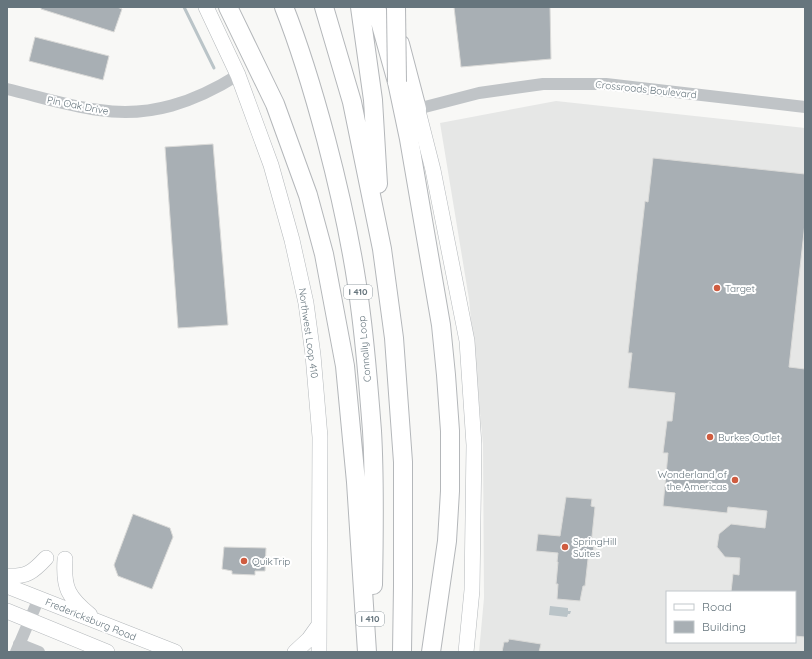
<svg xmlns="http://www.w3.org/2000/svg" width="812" height="659" viewBox="0 0 812 659" font-family="Quicksand,sans-serif">
<style>
.built{fill:#e6e7e6;fill-rule:evenodd}
.water{fill:#bac4c8}
.lines{fill:none;stroke-linecap:round;stroke-linejoin:round}
.stream{stroke:#bac4c8;stroke-width:3}
.building{fill:#a8afb4;stroke:#dadad8}
.major-casing{stroke:#b4b8bb;stroke-width:16}
.highway-casing{stroke:#b4b7ba;stroke-width:20}
.minor{stroke:#c0c4c7;stroke-width:12}
.major{stroke:#fff;stroke-width:15}
.highway{stroke:#fff;stroke-width:18}
.highway-bridge-casing{stroke:#b4b7ba;stroke-width:20;stroke-linecap:butt}
.highway-bridge{stroke:#fff;stroke-width:18}
.poi-dot{fill:#cf5c40;stroke:#fff;stroke-width:1.5}
.labels{text-anchor:middle;stroke-width:4;stroke-linejoin:round;paint-order:stroke}
.shield{fill:#fff;stroke:#949ea4;stroke-width:1}
.shield-label{font-size:9px;font-weight:bold;fill:#66757d}
.street-label{font-size:10px;fill:#66757d;stroke:#fff}
.poi-label{font-size:10px;fill:#66757d;stroke:#fff;text-anchor:start}
</style>
<rect width="100%" height="100%" fill="#f8f8f6"/>
<path class="built" d="M 556,101 L 805,128 L 805,652 L 479,652 L 484,598 L 483,444 L 469,299 L 440,123 ZM 667,592 L 795,592 L 795,642 L 667,642 Z"/>
<path class="water" d="M 550,606 L 568,608 L 568,611 L 571,611 L 570,614 L 568,614 L 567,617 L 549,615 Z"/>
<g class="lines">
<path class="stream" d="M 184,7 L 214,68"/>
</g>
<path class="building" d="M 41,7 L 117,7 L 122,9 L 114,32 L 41,9 Z
M 454,7 L 550,7 L 551,59 L 461,67 Z
M 35,37 L 109,56 L 103,80 L 29,61 Z
M 213,144 L 228,325 L 178,328 L 165,147 Z
M 653,158 L 805,174 L 805,223 L 789,367 L 805,369 L 805,637 L 795,636 L 795,592 L 731,592 L 733,574 L 739,575 L 740,558 L 725,557 L 717,547 L 719,534 L 731,524 L 765,528 L 767,511 L 728,507 L 727,513 L 663,506 L 668,453 L 663,453 L 667,421 L 672,421 L 675,393 L 628,388 L 632,353 L 628,353 L 645,201 L 648,202 Z
M 566,497 L 592,499 L 591,506 L 595,507 L 592,536 L 592,543 L 594,543 L 593,555 L 589,555 L 588,559 L 585,586 L 583,586 L 580,601 L 557,599 L 558,584 L 556,584 L 558,562 L 557,562 L 558,553 L 536,551 L 538,534 L 560,536 Z
M 133,514 L 170,528 L 173,537 L 152,589 L 118,576 L 114,565 Z
M 224,547 L 266,548 L 265,571 L 255,571 L 255,575 L 232,574 L 232,571 L 222,569 Z
M 509,639 L 541,644 L 539,652 L 502,652 L 504,642 L 508,642 Z"/>
<g class="lines">
<g class="major-casing">
<path id="major" d="M 206,7 L 238,75 L 271,165 L 292,240 L 306,303 L 313,355 L 320,437 L 319,652
M 415,99 L 433,170 L 467,341 L 474,445 L 472,590 L 466,652
M 65,559 C 63,588 68,597 90,615
M 7,576 C 27,577 33,572 46,558
M 7,586 L 175,652
M 7,611 L 107,652
M 295,652 L 309,639 L 319,625"/>
</g>
<g class="highway-casing">
<path id="highway" d="M 228,7 L 275,104 L 308,195 L 324,254 L 345,366 L 356,482 L 367,652
M 284,7 C 301,50 314,94 326,139 C 341,196 354,255 361,314 C 366,353 369,392 372,431 C 375,482 374,534 373,585
M 324,7 L 352,102 L 382,249 L 394,338 L 403,462 L 403,586 L 402,652
M 360,7 L 373,100 L 378,184
M 376,7 L 397,82 L 409,139 L 441,325 L 446,375 L 450,431 L 450,491 L 447,541 L 431,652
M 400,44 L 417,109"/>
</g>
<path class="minor" d="M 7,89 C 37,96 68,106 99,110 C 150,118 195,102 238,75
M 417,109 L 479,93 L 543,84 L 606,84 L 805,107
M 19,644 L 39,652
M 16,652 L 39,598"/>
<use href="#major" class="major"/>
<use href="#highway" class="highway"/>
<g class="highway-bridge-casing">
<path id="highway-bridge" d="M 396,7 L 397,82"/>
</g>
<use href="#highway-bridge" class="highway-bridge"/>
</g>
<g class="poi-dot">
<circle cx="717" cy="288" r="4"/>
<circle cx="710" cy="437" r="4"/>
<circle cx="735" cy="480" r="4"/>
<circle cx="565" cy="547" r="4"/>
<circle cx="244" cy="561" r="4"/>
</g>
<g class="labels">
<g class="shield">
<rect x="344" y="285" width="28" height="14" rx="3"/>
<rect x="356" y="612" width="28" height="14" rx="3"/>
</g>
<g class="shield-label">
<text x="358" y="295">I 410</text>
<text x="370" y="622">I 410</text>
</g>
<g class="street-label">
<text transform="translate(646 89) rotate(6)" y="4">Crossroads Boulevard</text>
<text transform="translate(78 105) rotate(11)" y="4">Pin Oak Drive</text>
<text transform="translate(309 333) rotate(82)" y="4">Northwest Loop 410</text>
<text transform="translate(364 349) rotate(-95)" y="4">Connally Loop</text>
<text transform="translate(91 619) rotate(22)" y="4">Fredericksburg Road</text>
</g>
<g class="poi-label">
<text x="725" y="292">Target</text>
<text x="718" y="441">Burkes Outlet</text>
<text x="727" y="478" text-anchor="end">Wonderland of<tspan x="727" dy="12">the Americas</tspan></text>
<text x="573" y="545">SpringHill<tspan x="573" dy="12">Suites</tspan></text>
<text x="252" y="565">QuikTrip</text>
</g>
</g>
<rect width="812" height="659" fill="none" stroke="#66757d" stroke-width="16"/>
<rect x="666" y="591" width="130" height="52" fill="#ffffff" stroke="#c2c8cb"/>
<rect x="674" y="604" width="20" height="6" fill="#ffffff" stroke="#c2c8cb"/>
<text x="702" y="611" font-size="12" fill="#66757d">Road</text>
<rect x="674" y="621" width="20" height="12" fill="#a8afb4" stroke="#c2c8cb"/>
<text x="702" y="631" font-size="12" fill="#66757d">Building</text>
</svg>
